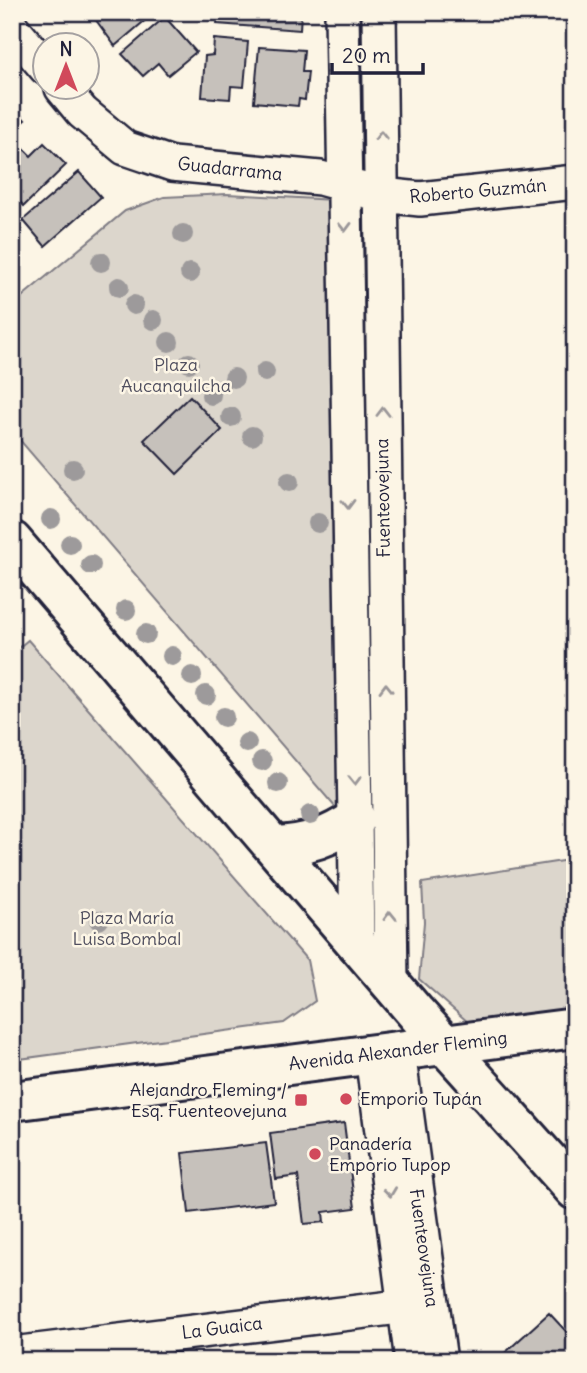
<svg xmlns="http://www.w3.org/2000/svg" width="587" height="1373" viewBox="0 0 587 1373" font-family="Delius,sans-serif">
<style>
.green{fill:#dcd6cc;stroke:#7f7c84;stroke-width:2}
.building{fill:#c6c1bb;stroke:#22223b;stroke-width:2}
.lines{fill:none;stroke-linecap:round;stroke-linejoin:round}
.minor-casing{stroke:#22223b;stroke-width:38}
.major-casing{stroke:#22223b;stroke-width:44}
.minor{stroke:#fcf5e5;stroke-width:33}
.major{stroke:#fcf5e5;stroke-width:38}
.tree{fill:#9d9a9b}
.oneway{stroke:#9a9698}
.poi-dot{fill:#d1495b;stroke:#fcf5e5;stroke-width:2.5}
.labels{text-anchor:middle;stroke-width:5;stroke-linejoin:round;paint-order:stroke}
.street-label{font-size:18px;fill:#22223b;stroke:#fcf5e5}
.park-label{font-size:18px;fill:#504f5f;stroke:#fcf5e5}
.poi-label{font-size:18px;fill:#22223b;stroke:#fcf5e5;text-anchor:start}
</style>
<rect width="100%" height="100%" fill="#fcf5e5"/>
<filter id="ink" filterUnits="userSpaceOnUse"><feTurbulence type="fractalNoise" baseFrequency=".0143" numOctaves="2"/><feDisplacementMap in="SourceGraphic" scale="14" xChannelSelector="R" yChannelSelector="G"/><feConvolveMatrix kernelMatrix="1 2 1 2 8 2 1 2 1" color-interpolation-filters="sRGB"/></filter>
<g filter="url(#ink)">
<path class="green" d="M 227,194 L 333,200 L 342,815 L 12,431 L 12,305 L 125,211 L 164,197 Z
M 28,640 L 307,960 L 315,1001 L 284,1023 L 12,1060 L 12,653 Z
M 575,859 L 575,1008 L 469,1023 L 419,979 L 424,922 L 422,883 Z"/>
<path class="building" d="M 90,12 L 155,12 L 115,46 Z
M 218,12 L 301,12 L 300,30 L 217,24 Z
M 165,17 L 196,52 L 168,75 L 158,63 L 143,76 L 122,54 Z
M 214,39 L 248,42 L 244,87 L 231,86 L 230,99 L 202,97 L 205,56 L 213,55 Z
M 259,47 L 304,50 L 302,72 L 308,72 L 305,100 L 299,99 L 298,106 L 254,102 Z
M 12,105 L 25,120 L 12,131 Z
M 44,143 L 66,165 L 24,206 L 12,194 L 12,157 L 22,147 L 31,156 Z
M 79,172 L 101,197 L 45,246 L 23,220 Z
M 190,396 L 222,430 L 177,474 L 144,440 Z
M 344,1123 L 355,1208 L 323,1212 L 324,1222 L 304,1224 L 298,1176 L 276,1179 L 270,1133 Z
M 266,1143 L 274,1202 L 189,1213 L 182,1153 Z
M 549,1313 L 575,1341 L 575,1361 L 496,1361 Z"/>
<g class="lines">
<g class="minor-casing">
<path id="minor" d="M 342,12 L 357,942
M 379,12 L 391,984
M 12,28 L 46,68
M 62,88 L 82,112 L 125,148 L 172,164 L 320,178 L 382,195 L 420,199 L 575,182
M 398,1052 L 440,1361
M 372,1055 L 412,1361
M 12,1354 L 432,1303"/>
</g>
<g class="major-casing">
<path id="major" d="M 12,541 L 416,1013 L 575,1190
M 275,846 C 307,845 330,837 356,819
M 12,1101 L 575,1028"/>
</g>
<use href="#minor" class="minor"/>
<use href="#major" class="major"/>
</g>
<g class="tree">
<circle cx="183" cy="234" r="10"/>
<circle cx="101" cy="262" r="10"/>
<circle cx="190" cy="273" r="10"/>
<circle cx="119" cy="287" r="10"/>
<circle cx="134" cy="305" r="10"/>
<circle cx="153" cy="320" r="10"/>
<circle cx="169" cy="342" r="10"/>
<circle cx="189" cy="363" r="10"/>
<circle cx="265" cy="372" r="10"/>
<circle cx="234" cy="378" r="10"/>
<circle cx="211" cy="395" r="10"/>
<circle cx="231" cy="417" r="10"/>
<circle cx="252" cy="436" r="10"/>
<circle cx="73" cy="469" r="10"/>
<circle cx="289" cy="482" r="10"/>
<circle cx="51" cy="519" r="10"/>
<circle cx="318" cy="523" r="10"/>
<circle cx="70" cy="544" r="10"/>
<circle cx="91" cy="565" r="10"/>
<circle cx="126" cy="610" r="10"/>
<circle cx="146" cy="634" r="10"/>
<circle cx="172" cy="656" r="10"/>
<circle cx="192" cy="676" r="10"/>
<circle cx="206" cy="695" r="10"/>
<circle cx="224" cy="717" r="10"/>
<circle cx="247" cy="743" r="10"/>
<circle cx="262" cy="761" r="10"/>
<circle cx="278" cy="783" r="10"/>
<circle cx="310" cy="815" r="10"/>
<circle cx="99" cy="920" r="10"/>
</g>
<defs><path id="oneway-chevron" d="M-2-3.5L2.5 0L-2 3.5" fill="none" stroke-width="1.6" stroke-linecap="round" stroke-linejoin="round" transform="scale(1.75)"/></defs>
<g class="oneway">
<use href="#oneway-chevron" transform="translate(381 136) rotate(-91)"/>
<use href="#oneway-chevron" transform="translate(345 227) rotate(89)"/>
<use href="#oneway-chevron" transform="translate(383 412) rotate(-90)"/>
<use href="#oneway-chevron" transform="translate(348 504) rotate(89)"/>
<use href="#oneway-chevron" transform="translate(386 688) rotate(-91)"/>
<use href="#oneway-chevron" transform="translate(355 780) rotate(89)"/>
<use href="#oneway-chevron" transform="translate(390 916) rotate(-91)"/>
<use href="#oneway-chevron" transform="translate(390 1192) rotate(83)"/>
</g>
</g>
<g class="poi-dot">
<circle cx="346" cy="1099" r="7"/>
<rect x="294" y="1093" width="14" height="14" rx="3.5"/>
<circle cx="315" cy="1154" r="7"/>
</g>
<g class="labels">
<g class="street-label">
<text transform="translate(230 169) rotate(6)" y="6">Guadarrama</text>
<text transform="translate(478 191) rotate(-5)" y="6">Roberto Guzmán</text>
<text transform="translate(383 498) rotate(-91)" y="6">Fuenteovejuna</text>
<text transform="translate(398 1051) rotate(-7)" y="6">Avenida Alexander Fleming</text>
<text transform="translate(424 1248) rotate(82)" y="6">Fuenteovejuna</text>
<text transform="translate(222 1328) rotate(-7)" y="6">La Guaica</text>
</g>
<g class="park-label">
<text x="176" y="371">Plaza<tspan x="176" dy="21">Aucanquilcha</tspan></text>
<text x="127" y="924">Plaza María<tspan x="127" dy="21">Luisa Bombal</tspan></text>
</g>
<g class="poi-label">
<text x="287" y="1096" text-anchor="end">Alejandro Fleming /<tspan x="287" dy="21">Esq. Fuenteovejuna</tspan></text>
<text x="360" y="1105">Emporio Tupán</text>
<text x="329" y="1150">Panadería<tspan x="329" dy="21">Emporio Tupop</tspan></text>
</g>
</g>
<rect width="587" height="1373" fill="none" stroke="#fcf5e5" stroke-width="42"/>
<rect x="21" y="21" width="545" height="1331" fill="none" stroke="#22223b" stroke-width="2.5" filter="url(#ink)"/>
<g transform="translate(66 66)"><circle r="33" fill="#fcf5e5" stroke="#a5a1a1" stroke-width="2"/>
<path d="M0-5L12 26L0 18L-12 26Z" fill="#d1495b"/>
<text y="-10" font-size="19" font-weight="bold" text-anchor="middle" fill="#22223b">N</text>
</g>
<path d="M332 63v10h91v-10" fill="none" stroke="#22223b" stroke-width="3.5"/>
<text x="342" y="63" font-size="21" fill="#22223b" stroke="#fcf5e5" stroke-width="5" paint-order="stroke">20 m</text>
</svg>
